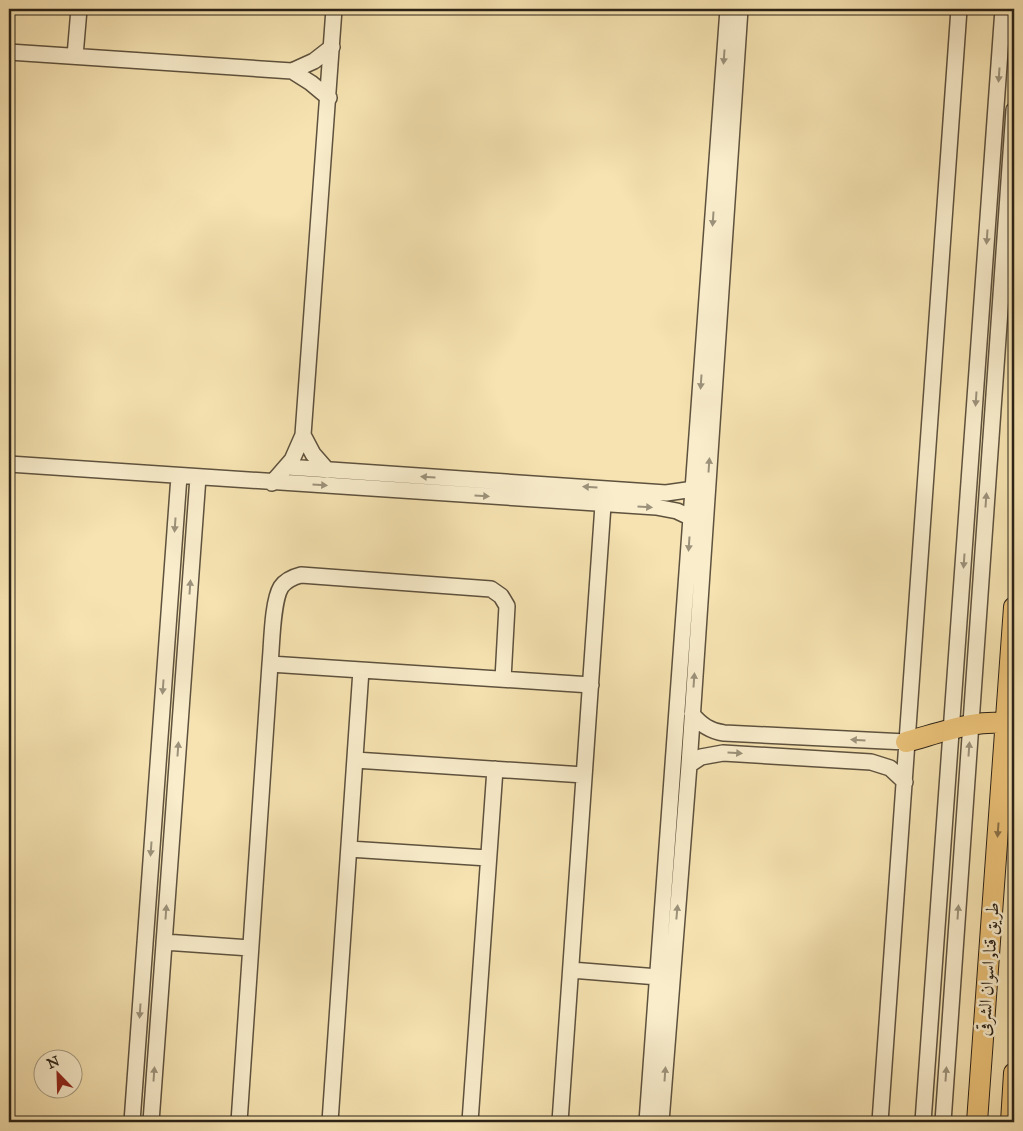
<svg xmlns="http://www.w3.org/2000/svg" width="1023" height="1131" viewBox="0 0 1023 1131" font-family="'IM FELL Great Primer',Amiri,serif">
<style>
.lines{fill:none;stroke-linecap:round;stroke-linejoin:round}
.minor-casing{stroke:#5e523e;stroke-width:18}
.major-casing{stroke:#2b2217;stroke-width:22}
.minor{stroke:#f9edcc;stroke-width:15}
.major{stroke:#ebc278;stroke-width:20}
.oneway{fill:#9c927b}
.oneway2{fill:#8b7248}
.labels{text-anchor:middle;stroke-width:5;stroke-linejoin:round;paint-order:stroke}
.street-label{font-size:18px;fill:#2b2217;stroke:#f9edcc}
</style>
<rect width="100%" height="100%" fill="#f6e3b1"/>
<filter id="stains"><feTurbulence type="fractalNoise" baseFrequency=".004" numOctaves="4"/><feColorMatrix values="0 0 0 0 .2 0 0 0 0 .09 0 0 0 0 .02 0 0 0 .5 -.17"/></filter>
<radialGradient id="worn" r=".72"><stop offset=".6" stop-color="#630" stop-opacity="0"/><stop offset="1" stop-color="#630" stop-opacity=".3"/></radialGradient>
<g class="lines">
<g class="minor-casing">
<path id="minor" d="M 9,52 L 292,71 L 314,61 L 332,47
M 75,56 L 79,9
M 292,71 L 311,83 L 329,98
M 303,435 L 313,454 L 327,470
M 9,464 L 656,507 L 677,511 L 698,521
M 287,467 L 666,493 L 701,488
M 272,483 L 292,460 L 303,435 L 334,9
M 270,664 L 591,685
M 692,714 C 701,725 710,731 724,733 L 906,742
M 355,760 L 584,775
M 689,765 L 701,757 L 723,753 L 871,762 L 890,768 L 905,782
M 349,849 L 488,858
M 164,942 L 250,948
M 571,970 L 658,977
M 132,1122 L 179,476
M 151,1122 L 198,477
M 239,1122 L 270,664 C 272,644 272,602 281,587 C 286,580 293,577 301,575 L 491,589 L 501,596 L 507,606 L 503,679
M 330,1122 L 361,670
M 470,1122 L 495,769
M 560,1122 L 603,505
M 647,1122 L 728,9
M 661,1122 L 689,765 L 740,9
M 880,1122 L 959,9
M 923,1122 L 1003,9
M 943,1122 L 1014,110"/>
</g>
<g class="major-casing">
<path id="major" d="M 906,742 C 940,733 979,717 1014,725
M 977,1122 L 1014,607
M 1011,1122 L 1014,1073"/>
</g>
<use href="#minor" class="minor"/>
<use href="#major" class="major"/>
</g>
<defs><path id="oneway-solid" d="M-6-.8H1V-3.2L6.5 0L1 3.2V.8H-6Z" transform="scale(1.25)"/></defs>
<g class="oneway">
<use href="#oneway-solid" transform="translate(724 57) rotate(94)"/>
<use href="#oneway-solid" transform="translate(999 75) rotate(94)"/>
<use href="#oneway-solid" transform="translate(713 219) rotate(94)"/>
<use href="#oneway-solid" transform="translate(987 237) rotate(94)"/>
<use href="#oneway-solid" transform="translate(701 382) rotate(94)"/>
<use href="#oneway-solid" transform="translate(976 399) rotate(94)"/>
<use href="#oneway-solid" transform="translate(709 465) rotate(-86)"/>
<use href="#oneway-solid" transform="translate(428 477) rotate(-176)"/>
<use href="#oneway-solid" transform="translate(320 485) rotate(3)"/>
<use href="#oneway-solid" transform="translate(590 487) rotate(-177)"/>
<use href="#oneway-solid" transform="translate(482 496) rotate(4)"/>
<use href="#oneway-solid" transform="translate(986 500) rotate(-86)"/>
<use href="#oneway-solid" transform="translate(645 507) rotate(3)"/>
<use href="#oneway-solid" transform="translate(175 525) rotate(94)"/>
<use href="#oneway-solid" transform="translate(689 544) rotate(94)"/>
<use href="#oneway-solid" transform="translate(964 561) rotate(94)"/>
<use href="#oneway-solid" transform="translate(190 587) rotate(-86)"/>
<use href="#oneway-solid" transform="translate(694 680) rotate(-86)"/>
<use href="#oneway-solid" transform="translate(163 687) rotate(94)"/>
<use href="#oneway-solid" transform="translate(858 740) rotate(-177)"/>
<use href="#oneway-solid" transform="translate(178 749) rotate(-86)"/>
<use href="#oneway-solid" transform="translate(969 749) rotate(-86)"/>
<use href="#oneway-solid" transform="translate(735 753) rotate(4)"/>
<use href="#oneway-solid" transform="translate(151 849) rotate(94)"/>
<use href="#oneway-solid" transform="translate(166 912) rotate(-86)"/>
<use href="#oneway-solid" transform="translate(677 912) rotate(-85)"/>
<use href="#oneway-solid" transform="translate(958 912) rotate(-86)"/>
<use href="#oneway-solid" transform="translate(140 1011) rotate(94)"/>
<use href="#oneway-solid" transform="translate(154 1074) rotate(-86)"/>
<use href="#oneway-solid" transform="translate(665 1074) rotate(-86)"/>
<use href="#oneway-solid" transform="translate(946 1074) rotate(-86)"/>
</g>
<use class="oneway2" href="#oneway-solid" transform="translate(998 830) rotate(94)"/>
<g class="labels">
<g class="street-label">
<text transform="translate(988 969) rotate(-86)" y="6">طريق قنا, اسوان الشرقى</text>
</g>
</g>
<rect width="1023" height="1131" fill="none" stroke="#f6e3b1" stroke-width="30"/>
<rect x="10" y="10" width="1003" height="1111" fill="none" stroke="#2b2217" stroke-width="2.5"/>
<rect x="15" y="15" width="993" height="1101" fill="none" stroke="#2b2217"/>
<g transform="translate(58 1074) rotate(337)"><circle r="24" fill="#f9edcc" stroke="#a79c84"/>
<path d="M0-4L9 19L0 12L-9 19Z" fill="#8f2418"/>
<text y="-8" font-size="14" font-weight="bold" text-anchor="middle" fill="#2b2217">N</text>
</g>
<rect width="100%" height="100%" filter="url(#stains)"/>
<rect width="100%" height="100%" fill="url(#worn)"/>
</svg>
